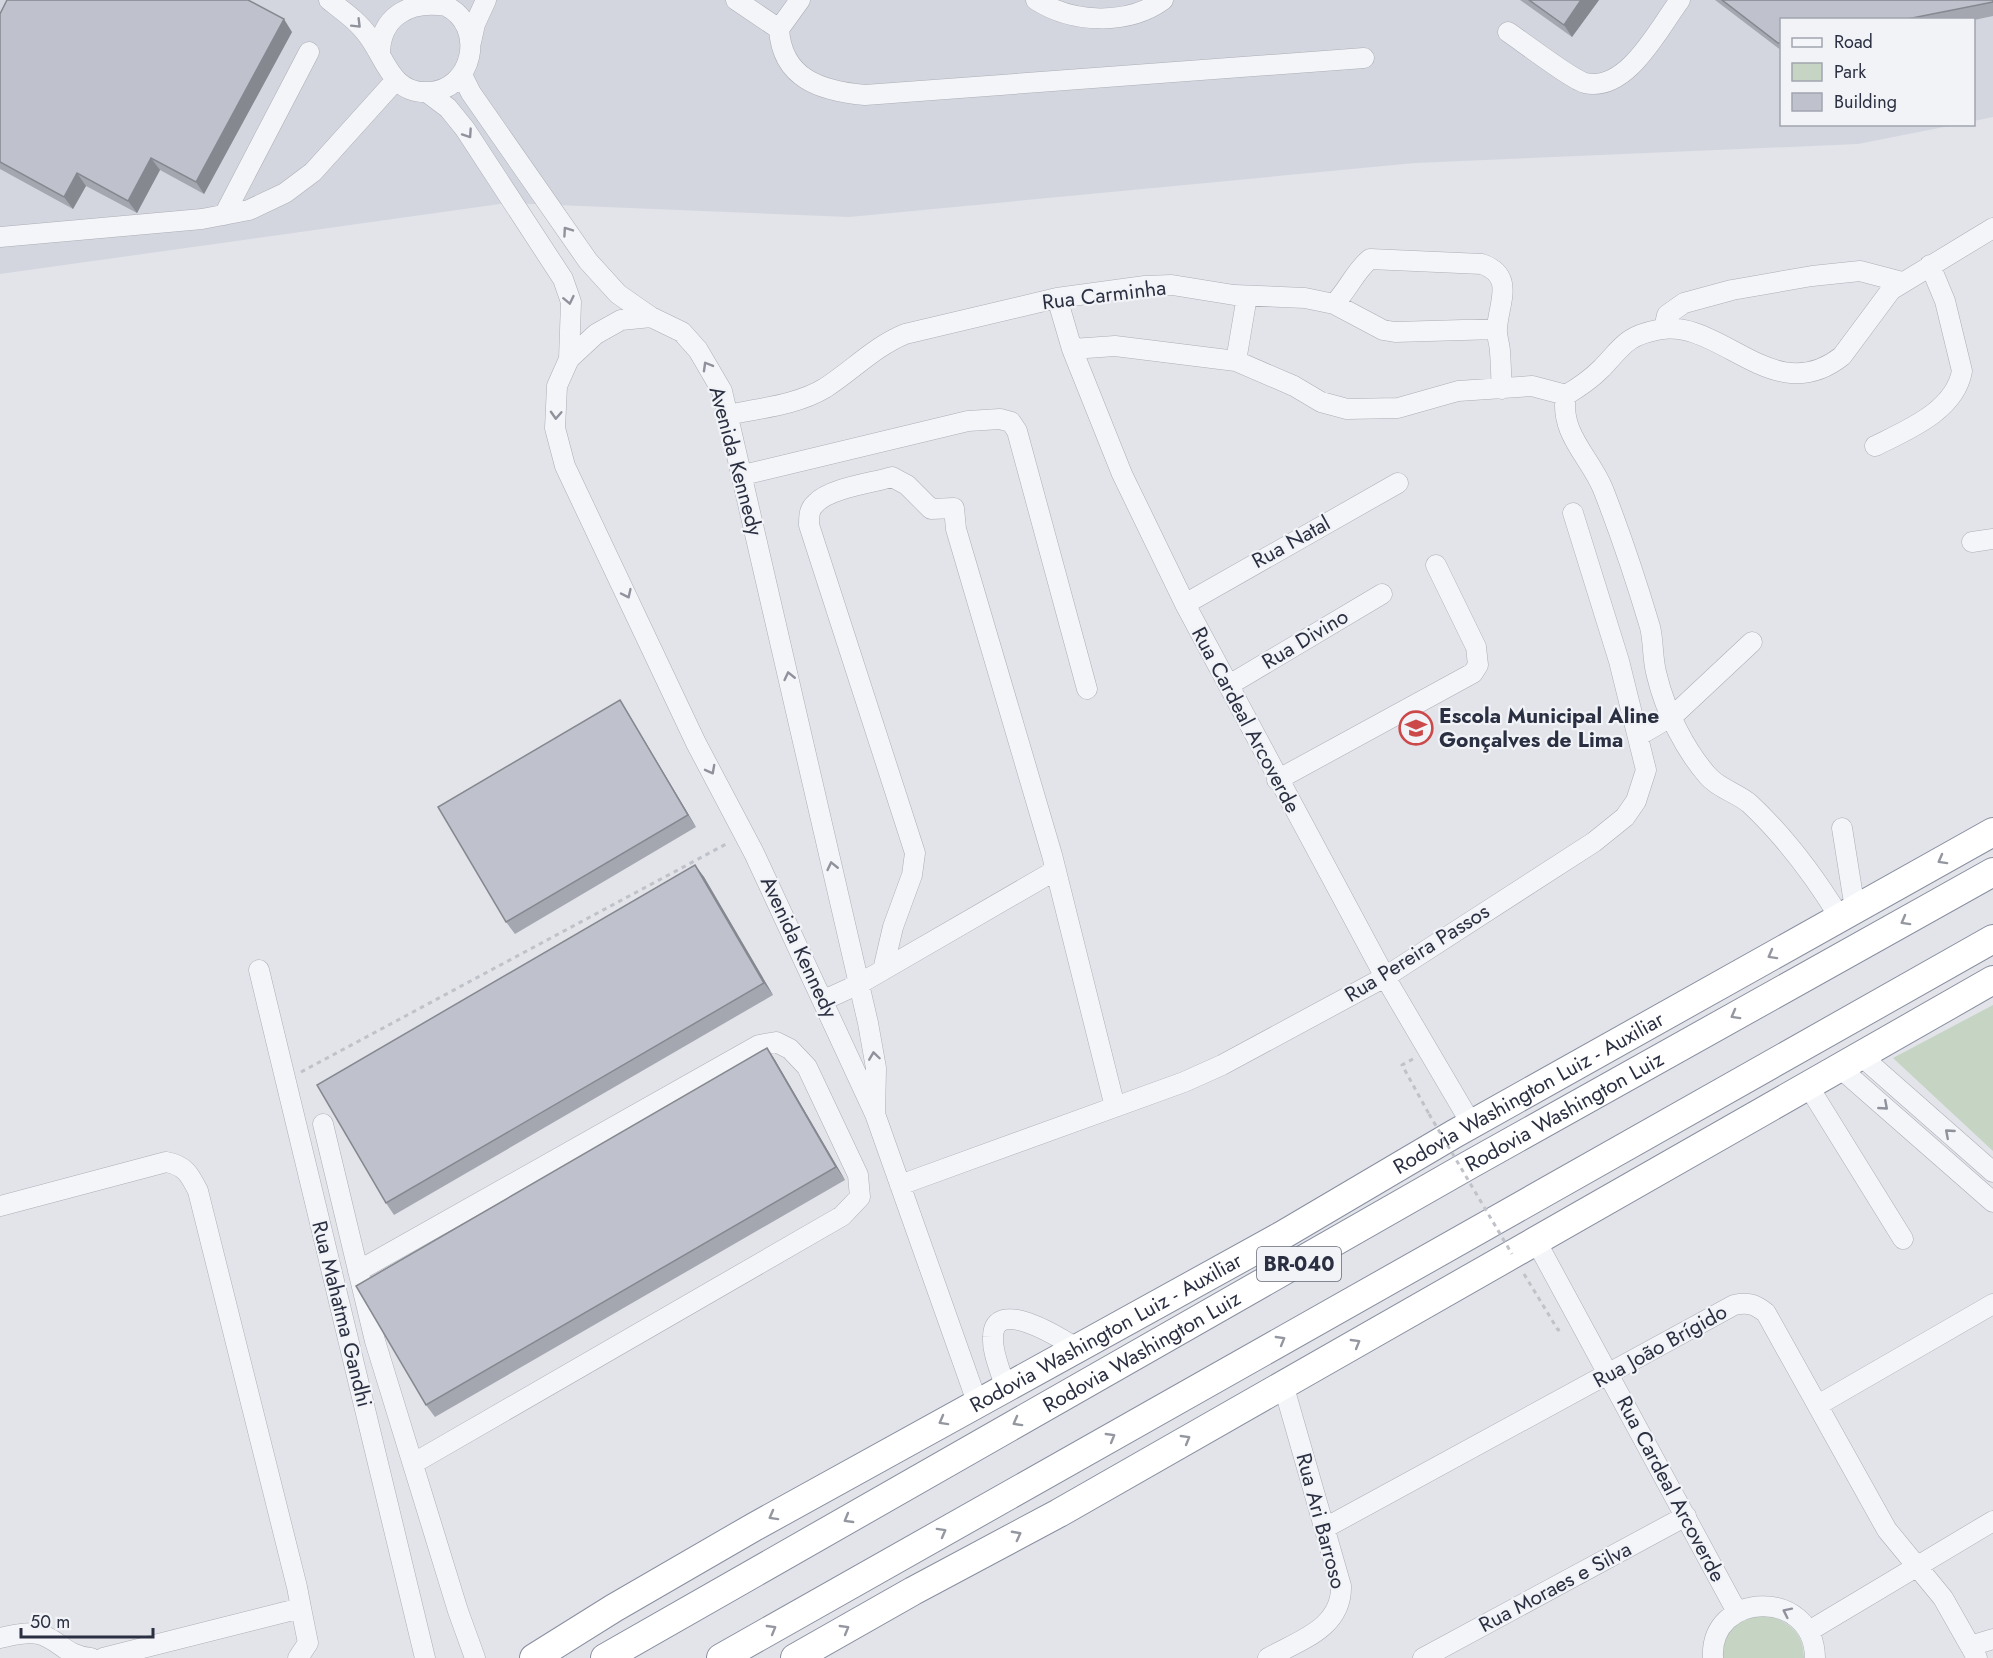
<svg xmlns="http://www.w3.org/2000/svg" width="1993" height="1658" viewBox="0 0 1993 1658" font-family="Jost,sans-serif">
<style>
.built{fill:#d4d6df}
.park{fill:#c5d4c3}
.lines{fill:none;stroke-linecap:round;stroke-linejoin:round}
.minor-casing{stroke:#abaeb7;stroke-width:21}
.highway-casing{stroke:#898fa0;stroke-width:30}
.path{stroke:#bfc2c8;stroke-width:3;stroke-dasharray:4.5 4.5;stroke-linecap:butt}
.minor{stroke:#f4f5f8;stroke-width:20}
.highway{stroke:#fff;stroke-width:28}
.path-bridge{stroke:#bfc2c8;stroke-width:3;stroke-dasharray:4.5 4.5;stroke-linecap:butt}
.wall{fill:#a4a7b0}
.shaded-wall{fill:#868890}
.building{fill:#bfc2cd;stroke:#868890;stroke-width:1.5}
.oneway{stroke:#8f929c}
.oneway2{stroke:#9497a0}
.labels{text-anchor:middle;stroke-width:4.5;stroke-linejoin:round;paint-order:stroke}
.shield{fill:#f1f3f7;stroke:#666a78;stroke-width:1.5}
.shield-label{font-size:20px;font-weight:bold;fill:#2a2f41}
.street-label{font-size:21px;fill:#2a2f41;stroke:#f1f3f7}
.poi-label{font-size:21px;font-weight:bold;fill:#2a2f41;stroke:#f1f3f7;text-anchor:start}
</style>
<rect width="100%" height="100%" fill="#e2e4ea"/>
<path class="built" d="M 0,0 L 1993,0 L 1993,117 L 1974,121 L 1974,20 L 1782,20 L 1782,124 L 1954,125 L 1858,144 L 1415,163 L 849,217 L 507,203 L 0,274 Z"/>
<path class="park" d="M 1993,1005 L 1993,1151 L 1893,1058 Z
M 1767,1614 C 1790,1624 1803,1631 1804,1658 L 1723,1658 C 1720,1627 1743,1619 1767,1614 Z"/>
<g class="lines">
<g class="minor-casing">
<path id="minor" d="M 329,0 C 343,11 359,22 369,37 C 386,60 392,94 428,92 C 473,91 487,26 446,6 C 409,0 380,17 380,54
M 736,0 L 779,29
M 800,0 L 779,29 C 782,79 821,91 865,95 L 1364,58
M 1036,0 C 1072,23 1127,26 1163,0
M 1508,32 C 1523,42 1571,79 1585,83 C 1627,93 1659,28 1680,0
M 471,42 L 475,24 L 486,0
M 462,75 L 471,93 L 588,261 L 618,294 L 651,317
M 428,93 L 448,108 L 465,129 L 563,279 L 571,302 L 569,359
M 224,215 L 309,52
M 0,237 L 202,219 L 249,210 L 285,193 L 313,172 L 395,81
M 1057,298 L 1072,349 L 1122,474 L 1185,604 L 1385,977 L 1472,1125
M 1334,304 C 1348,290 1355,271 1370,259 L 1482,264 C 1515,276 1499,302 1497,328 C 1496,336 1500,344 1500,352 C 1501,364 1501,377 1502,389
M 1664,329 L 1667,315 L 1684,303 L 1732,290 L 1812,276 L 1860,271 L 1902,282
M 1072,349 L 1115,346 L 1236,361 L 1294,386 L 1321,402 L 1347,409 L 1398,408 L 1458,391 L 1532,386 L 1566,395 C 1578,388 1592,378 1602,368 C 1622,347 1626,336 1657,330 C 1720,316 1773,411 1842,356 L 1891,290 L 1993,228
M 1236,361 L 1247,296
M 1566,395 C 1559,433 1590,457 1603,489 C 1621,535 1636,580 1650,627 C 1654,643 1652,660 1657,676 C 1665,710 1685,750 1708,776 C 1719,789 1738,793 1750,804 C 1785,837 1815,877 1840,918
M 728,415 C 760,408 797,405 825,388 C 853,370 874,347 905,334 L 1057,298 L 1145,286 L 1172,285 L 1234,295 L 1305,298 L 1334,304 L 1383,330 L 1395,332 L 1497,329
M 1875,446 C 1907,430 1955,411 1962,371 L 1945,301 L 1930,265
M 743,475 L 968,421 L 1000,419 L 1011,422 L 1017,431 L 1087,689
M 1972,542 L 1993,539
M 1185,604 L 1398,483
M 1229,685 L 1382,594
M 1638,736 L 1674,715 L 1752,642
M 1277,780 L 1473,673 L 1478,665 L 1476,647 L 1436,565
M 1842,828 L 1855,909
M 259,970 L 425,1658
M 883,970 L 893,927 L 912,875 L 915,853 L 809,525 C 809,516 809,509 816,503 C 830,488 872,483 892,477 L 907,485 L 931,509 L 954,508 L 956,529 L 1052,855 L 1115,1107
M 824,1000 L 859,984 L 1056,870
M 1860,1055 L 1993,1172
M 1840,1068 L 1993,1202
M 1807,1084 L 1903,1239
M 875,1114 L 876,1068 L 868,1023 L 722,391 L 698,350 L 682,332 L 651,317 L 621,320 L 596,334 L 569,359 L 557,386 L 555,428 L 565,466 L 696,743 L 754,853 L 875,1114 L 977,1402
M 323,1124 L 375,1341 L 458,1611 L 475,1658
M 900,1185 L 1184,1082 L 1222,1065 L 1385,977 L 1594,842 L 1625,817 L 1636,801 L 1646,770 L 1619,661 L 1573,513
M 0,1206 L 166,1162 C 185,1165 190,1175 198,1191 L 297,1587 L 301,1608 L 103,1658
M 1536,1241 L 1737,1612
M 358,1271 L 759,1045 L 776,1042 L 790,1049 L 807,1067 L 858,1175 L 860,1197 L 842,1216 L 414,1463
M 1005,1387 C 1001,1371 992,1353 993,1337 C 994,1295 1062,1339 1078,1349
M 1818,1405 L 1993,1304
M 1325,1528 L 1734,1305 C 1748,1302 1755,1304 1766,1313 L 1887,1530 L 1943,1598 L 1977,1658
M 1809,1631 L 1993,1521
M 0,1638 C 13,1635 26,1632 39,1634 C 59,1639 65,1656 91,1658
M 1970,1646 L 1993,1639
M 298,1658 L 308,1643 L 301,1608
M 1268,1658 C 1300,1640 1342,1628 1341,1586 L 1283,1384
M 1423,1658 L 1686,1516
M 1713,1658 C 1709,1591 1814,1587 1815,1658"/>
</g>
<g class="highway-casing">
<g id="highway">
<path id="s1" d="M 534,1658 L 614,1608 L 754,1527 L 1281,1236 L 1454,1134 L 1993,832"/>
<path id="s2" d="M 605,1658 L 1469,1165 L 1993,872"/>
<path d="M 721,1658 L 1993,939"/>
<path d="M 795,1658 L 913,1591 L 1059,1513 L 1993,980"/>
</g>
</g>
<path class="path" d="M 1413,1059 L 1402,1065 L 1429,1114
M 301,1072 L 728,843
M 1524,1274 L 1558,1330 L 1563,1328"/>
<use href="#minor" class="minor"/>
<use href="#highway" class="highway"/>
<path class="path-bridge" d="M 1429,1114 L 1512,1254"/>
</g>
<path class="wall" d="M 1520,0 L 1599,0 L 1572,37 Z
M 1715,0 L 1993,0 L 1993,16 L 1974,20 L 1782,20 L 1782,51 Z
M 0,14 L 292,32 L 204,194 L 160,170 L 137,213 L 86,186 L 73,209 L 0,169 Z
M 620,700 L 628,713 L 696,827 L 515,934 L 506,922 Z
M 695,865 L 704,877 L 773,995 L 394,1215 L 386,1203 Z
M 767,1048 L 775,1060 L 845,1180 L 435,1417 L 426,1405 Z"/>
<path class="shaded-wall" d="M 1581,0 L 1599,0 L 1572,37 L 1564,25 Z
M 284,19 L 292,32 L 204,194 L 196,182 Z
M 151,158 L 160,170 L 137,213 L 128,201 Z
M 77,173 L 86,186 L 73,209 L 64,197 Z
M 620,700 L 628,713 L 696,827 L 688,815 Z
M 695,865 L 704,877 L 773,995 L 764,983 Z
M 767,1048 L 775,1060 L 845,1180 L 836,1167 Z"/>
<path class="building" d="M 7,0 L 248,0 L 284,19 L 196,182 L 151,158 L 128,201 L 77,173 L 64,197 L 0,162 L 0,14 Z
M 1529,0 L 1581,0 L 1564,25 Z
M 1722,0 L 1993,0 L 1993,2 L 1902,20 L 1782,20 L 1782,43 L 1778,43 Z
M 620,700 L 688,815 L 506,922 L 438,807 Z
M 695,865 L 764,983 L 386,1203 L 317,1085 Z
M 767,1048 L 836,1167 L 426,1405 L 356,1286 Z"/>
<defs><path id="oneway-chevron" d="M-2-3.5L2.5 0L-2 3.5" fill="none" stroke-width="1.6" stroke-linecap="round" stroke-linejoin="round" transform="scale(1.5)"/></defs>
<g class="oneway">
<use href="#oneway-chevron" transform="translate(357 24) rotate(45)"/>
<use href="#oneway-chevron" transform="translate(468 134) rotate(56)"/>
<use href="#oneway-chevron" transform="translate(567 231) rotate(-125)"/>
<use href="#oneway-chevron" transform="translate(569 300) rotate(78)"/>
<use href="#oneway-chevron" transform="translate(707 366) rotate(-120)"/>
<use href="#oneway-chevron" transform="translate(556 415) rotate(93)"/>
<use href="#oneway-chevron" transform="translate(627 594) rotate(65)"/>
<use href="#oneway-chevron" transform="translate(789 676) rotate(-103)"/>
<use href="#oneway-chevron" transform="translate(711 770) rotate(62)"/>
<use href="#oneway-chevron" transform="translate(832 866) rotate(-103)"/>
<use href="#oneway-chevron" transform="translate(874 1056) rotate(-98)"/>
<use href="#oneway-chevron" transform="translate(1884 1106) rotate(41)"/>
<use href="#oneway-chevron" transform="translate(1949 1133) rotate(-139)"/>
<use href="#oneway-chevron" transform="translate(1787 1612) rotate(-154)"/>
</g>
<g class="oneway2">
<use href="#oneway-chevron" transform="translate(1942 860) rotate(151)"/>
<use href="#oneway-chevron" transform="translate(1905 921) rotate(151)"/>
<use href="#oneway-chevron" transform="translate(1772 955) rotate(151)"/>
<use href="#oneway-chevron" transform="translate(1735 1015) rotate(151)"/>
<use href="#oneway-chevron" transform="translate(1281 1340) rotate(-30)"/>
<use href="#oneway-chevron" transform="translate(1356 1343) rotate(-30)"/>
<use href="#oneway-chevron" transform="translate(943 1421) rotate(151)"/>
<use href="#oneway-chevron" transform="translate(1017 1422) rotate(151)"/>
<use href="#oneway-chevron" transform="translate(1111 1437) rotate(-30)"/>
<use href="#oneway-chevron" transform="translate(1186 1439) rotate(-30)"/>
<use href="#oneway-chevron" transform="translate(773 1516) rotate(151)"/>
<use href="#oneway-chevron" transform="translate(848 1519) rotate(150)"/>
<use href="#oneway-chevron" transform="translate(942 1532) rotate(-29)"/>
<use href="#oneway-chevron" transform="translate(1017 1535) rotate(-28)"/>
<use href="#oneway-chevron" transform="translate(772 1629) rotate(-30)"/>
<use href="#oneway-chevron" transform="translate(845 1629) rotate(-30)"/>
</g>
<defs>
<g id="school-ring" transform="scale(1.725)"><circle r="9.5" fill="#f1f3f7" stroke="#cc494a" stroke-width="1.5"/><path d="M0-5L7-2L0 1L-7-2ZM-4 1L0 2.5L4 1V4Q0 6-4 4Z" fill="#cc494a"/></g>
</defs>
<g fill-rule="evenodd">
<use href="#school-ring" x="1416" y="728"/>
</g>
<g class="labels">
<rect class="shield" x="1257" y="1247" width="84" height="34" rx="4.5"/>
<g class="shield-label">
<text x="1299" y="1271">BR-040</text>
</g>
<g class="street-label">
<text transform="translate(1104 295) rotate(-7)" y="7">Rua Carminha</text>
<text transform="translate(736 461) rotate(75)" y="7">Avenida Kennedy</text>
<text transform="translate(1291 542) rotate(-29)" y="7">Rua Natal</text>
<text transform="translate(1305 639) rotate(-31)" y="7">Rua Divino</text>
<text transform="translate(1246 720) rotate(62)" y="7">Rua Cardeal Arcoverde</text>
<text transform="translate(799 947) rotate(65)" y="7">Avenida Kennedy</text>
<text transform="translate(1417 953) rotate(-32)" y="7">Rua Pereira Passos</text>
<text dy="7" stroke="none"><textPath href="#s1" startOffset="1144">Rodovia Washington Luiz - Auxiliar</textPath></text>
<text dy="7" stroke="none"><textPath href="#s2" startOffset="1104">Rodovia Washington Luiz</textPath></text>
<text transform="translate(342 1314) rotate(76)" y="7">Rua Mahatma Gandhi</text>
<text dy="7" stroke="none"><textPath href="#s1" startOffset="658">Rodovia Washington Luiz - Auxiliar</textPath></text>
<text transform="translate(1660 1346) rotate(-29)" y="7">Rua João Brígido</text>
<text dy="7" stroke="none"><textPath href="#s2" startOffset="618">Rodovia Washington Luiz</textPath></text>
<text transform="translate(1671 1489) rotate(62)" y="7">Rua Cardeal Arcoverde</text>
<text transform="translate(1321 1521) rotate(75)" y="7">Rua Ari Barroso</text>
<text transform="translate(1555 1587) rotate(-28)" y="7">Rua Moraes e Silva</text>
</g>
<g class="poi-label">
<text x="1439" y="723">Escola Municipal Aline<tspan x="1439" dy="24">Gonçalves de Lima</tspan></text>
</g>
</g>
<rect x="1780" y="18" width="195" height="108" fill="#f1f3f7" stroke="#a1a5ae" stroke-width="1.5"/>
<rect x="1792" y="38" width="30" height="9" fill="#f4f5f8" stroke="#a1a5ae" stroke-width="1.5"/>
<text x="1834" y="48" font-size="18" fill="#2a2f41">Road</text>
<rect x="1792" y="63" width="30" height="18" fill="#c5d4c3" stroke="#a1a5ae" stroke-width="1.5"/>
<text x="1834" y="78" font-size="18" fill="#2a2f41">Park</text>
<rect x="1792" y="93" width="30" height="18" fill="#bfc2cd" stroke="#a1a5ae" stroke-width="1.5"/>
<text x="1834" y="108" font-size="18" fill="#2a2f41">Building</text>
<path d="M21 1628v9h132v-9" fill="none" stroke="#2a2f41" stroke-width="3"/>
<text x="30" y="1628" font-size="18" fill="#2a2f41" stroke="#f1f3f7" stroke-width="4.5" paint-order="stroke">50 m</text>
</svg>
